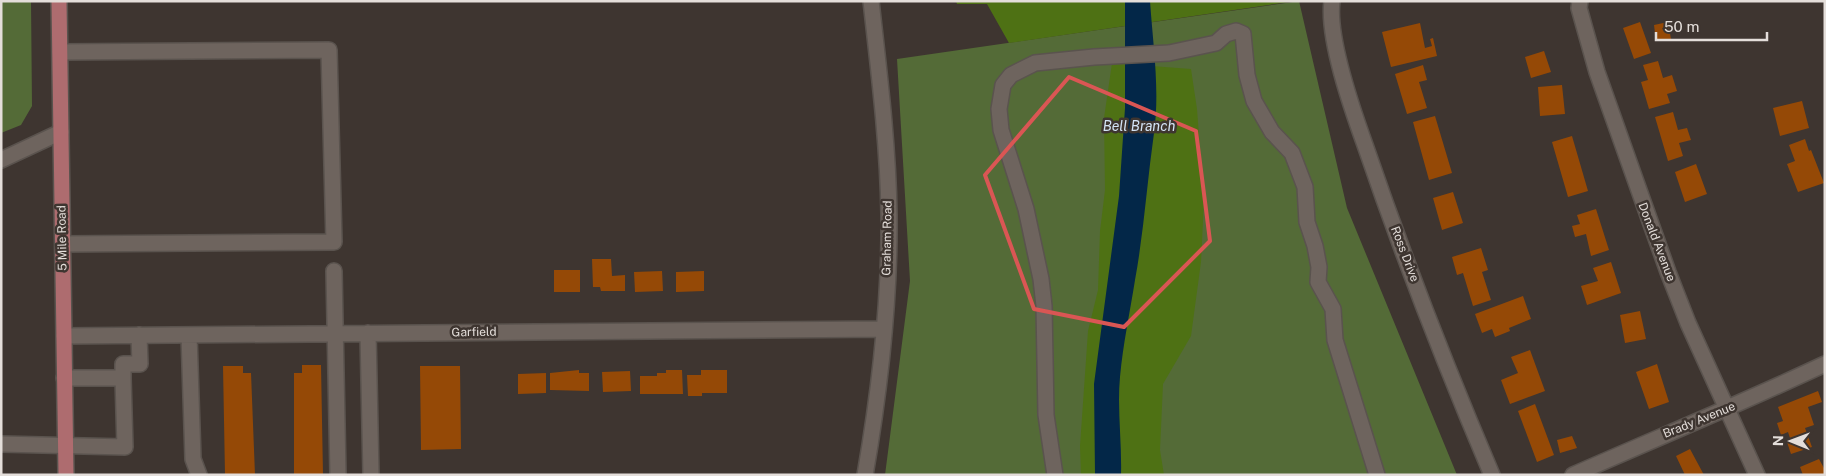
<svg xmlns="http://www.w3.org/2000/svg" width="1826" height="476" viewBox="0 0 1826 476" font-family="'Public Sans',sans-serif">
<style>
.green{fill:#546b37}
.forest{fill:#4e7114}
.water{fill:#032748}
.building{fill:#954906}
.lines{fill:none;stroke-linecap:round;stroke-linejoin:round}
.minor-casing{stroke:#5a534e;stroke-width:18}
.major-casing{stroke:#5a534e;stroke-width:18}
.minor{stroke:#6e645e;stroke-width:15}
.major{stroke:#ae6c6f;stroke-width:15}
.marked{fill:none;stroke:#da5654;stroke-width:4;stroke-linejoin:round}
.labels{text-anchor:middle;stroke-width:5;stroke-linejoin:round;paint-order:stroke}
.street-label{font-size:12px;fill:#e4deda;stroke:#3e3530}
.water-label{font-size:14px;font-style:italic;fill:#d3e3f5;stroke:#3e3530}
</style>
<rect width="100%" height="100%" fill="#3e3530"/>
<path class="green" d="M 1,1 L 31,1 L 32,106 L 21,125 L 1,133 Z
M 1299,1 L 1347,208 L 1457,475 L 885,475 L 910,281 L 897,59 Z"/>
<path class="forest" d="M 956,1 L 1295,1 L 1009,43 L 987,4 L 957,4 Z
M 1112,63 L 1191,69 L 1197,109 L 1204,200 L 1201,262 L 1191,336 L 1163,384 L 1160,450 L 1164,475 L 1081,475 L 1080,446 L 1088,331 L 1098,290 L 1100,231 L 1105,190 L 1104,118 Z"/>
<path class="water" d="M 1125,1 L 1150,1 C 1153,45 1160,90 1154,133 C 1147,182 1144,231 1135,280 C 1130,312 1123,344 1120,377 C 1117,408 1122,443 1121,475 L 1095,475 L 1094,384 L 1119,196 L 1125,108 Z"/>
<path class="building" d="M 1640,22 L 1651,53 L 1634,59 L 1623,28 Z
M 1668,22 L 1671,39 L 1656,41 L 1654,25 Z
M 1420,23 L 1425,48 L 1432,46 L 1430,39 L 1433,38 L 1437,56 L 1391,67 L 1382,32 Z
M 1544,51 L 1551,72 L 1531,78 L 1525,57 Z
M 1658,61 L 1663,78 L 1672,75 L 1677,91 L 1667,94 L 1670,103 L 1649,109 L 1641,82 L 1648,80 L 1643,65 Z
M 1423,65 L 1427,80 L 1419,82 L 1427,108 L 1407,114 L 1395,74 Z
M 1562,85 L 1565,114 L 1540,116 L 1538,87 Z
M 1802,101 L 1809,128 L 1780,136 L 1773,108 Z
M 1673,112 L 1678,130 L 1687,128 L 1691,140 L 1679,143 L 1683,156 L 1668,161 L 1655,117 Z
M 1435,116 L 1452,173 L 1429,180 L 1413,122 Z
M 1572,136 L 1588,191 L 1568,197 L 1552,142 Z
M 1805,139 L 1809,151 L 1811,150 L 1824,183 L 1798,192 L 1787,164 L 1795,161 L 1789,145 Z
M 1696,164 L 1707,194 L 1685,202 L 1675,172 Z
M 1453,192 L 1463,223 L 1442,230 L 1433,198 Z
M 1596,209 L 1609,250 L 1591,256 L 1586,234 L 1575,237 L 1572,226 L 1580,224 L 1577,215 Z
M 1481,248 L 1488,270 L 1482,272 L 1491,300 L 1473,306 L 1463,273 L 1457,275 L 1452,257 Z
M 592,259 L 611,259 L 612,276 L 625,275 L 625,291 L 601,291 L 600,287 L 593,287 Z
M 1611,262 L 1621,293 L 1587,305 L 1581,286 L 1598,281 L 1593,268 Z
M 554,270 L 580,270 L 580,292 L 554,292 Z
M 662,271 L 663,291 L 635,292 L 634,272 Z
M 704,271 L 704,291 L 676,292 L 676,272 Z
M 1523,296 L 1531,319 L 1509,328 L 1510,331 L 1495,337 L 1492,329 L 1482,333 L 1475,314 Z
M 1640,311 L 1646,339 L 1625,343 L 1620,315 Z
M 1530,350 L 1545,391 L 1510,404 L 1501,380 L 1518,373 L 1511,357 Z
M 1657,364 L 1669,402 L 1649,409 L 1636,372 Z
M 302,365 L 321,365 L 323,475 L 294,475 L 294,373 L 302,373 Z
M 223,366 L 243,366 L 243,373 L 251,373 L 255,475 L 225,475 Z
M 420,366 L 460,366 L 461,449 L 421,450 Z
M 579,370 L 579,373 L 589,373 L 589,391 L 550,390 L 550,373 Z
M 666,370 L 682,370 L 683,394 L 640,394 L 640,376 L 657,376 L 657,373 L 666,373 Z
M 701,370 L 727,370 L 727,393 L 702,393 L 702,396 L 688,396 L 687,375 L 701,375 Z
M 630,371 L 631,391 L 603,392 L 602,372 Z
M 546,373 L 546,393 L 518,394 L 518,374 Z
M 1818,391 L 1822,402 L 1808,407 L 1814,425 L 1805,428 L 1812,447 L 1791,454 L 1787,442 L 1791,441 L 1788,432 L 1781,435 L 1777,423 L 1783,421 L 1778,407 Z
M 1535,404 L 1554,455 L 1537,462 L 1518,411 Z
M 1572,436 L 1577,448 L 1560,453 L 1557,440 Z
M 1690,449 L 1704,475 L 1685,475 L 1676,456 Z
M 1819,459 L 1825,470 L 1825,475 L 1803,475 L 1800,467 Z"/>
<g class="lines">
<g class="minor-casing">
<path id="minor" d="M 1332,1 C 1327,38 1352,109 1365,145 C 1403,256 1446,367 1492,475
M 1580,1 L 1579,8 L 1597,72 L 1668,272 L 1688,323 L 1757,475
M 60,52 L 329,50 L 334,242 L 63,244
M 1,160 L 61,132
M 334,271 L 338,475
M 368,333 L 371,475
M 189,335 L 193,459 L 199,475
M 64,336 L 884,329
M 123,378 L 123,364 L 140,364 L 139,335
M 1,444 L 125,447 L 123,378 L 64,378
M 865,475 C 880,389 890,300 889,214 C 888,143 879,72 871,1
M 1055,475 L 1046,415 L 1044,306 L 1041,279 L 1026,209 L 1001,130 L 999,109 L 1003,85 L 1011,75 L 1035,63 L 1094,57 L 1169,53 L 1216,43 L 1226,34 L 1236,31 L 1243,34 L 1247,75 L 1254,101 L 1272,132 L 1292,153 L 1305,187 L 1307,222 L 1315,246 L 1319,267 L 1318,282 L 1333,309 L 1335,340 L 1377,475
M 1573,475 C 1657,438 1742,403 1825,364"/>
</g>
<g class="major-casing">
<path id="major" d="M 59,1 L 66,475"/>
</g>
<use href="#minor" class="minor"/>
<use href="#major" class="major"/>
</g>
<path class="marked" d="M 1069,77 L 1196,131 L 1210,241 L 1124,327 L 1034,309 L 985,175 Z"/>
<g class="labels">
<g class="street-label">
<text transform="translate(62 238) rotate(-91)" y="4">5 Mile Road</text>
<text transform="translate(887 238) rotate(-89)" y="4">Graham Road</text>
<text transform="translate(1657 242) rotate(69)" y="4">Donald Avenue</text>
<text transform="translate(1405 254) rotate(69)" y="4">Ross Drive</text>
<text transform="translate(474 332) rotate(-1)" y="4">Garfield</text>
<text transform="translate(1699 420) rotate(-22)" y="4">Brady Avenue</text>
</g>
<g class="water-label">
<text x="1139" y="131">Bell Branch</text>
</g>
</g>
<rect width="1826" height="476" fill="none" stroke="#e4deda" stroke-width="5"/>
<g transform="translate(1791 441) rotate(271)" stroke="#3e3530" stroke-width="4" paint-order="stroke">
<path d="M0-4L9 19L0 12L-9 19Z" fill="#e4deda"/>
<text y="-8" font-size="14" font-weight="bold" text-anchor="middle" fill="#e4deda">N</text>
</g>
<path d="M1656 32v8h111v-8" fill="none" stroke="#e4deda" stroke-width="2.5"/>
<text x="1664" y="32" font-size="15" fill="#e4deda" stroke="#3e3530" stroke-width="4" paint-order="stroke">50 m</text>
</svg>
